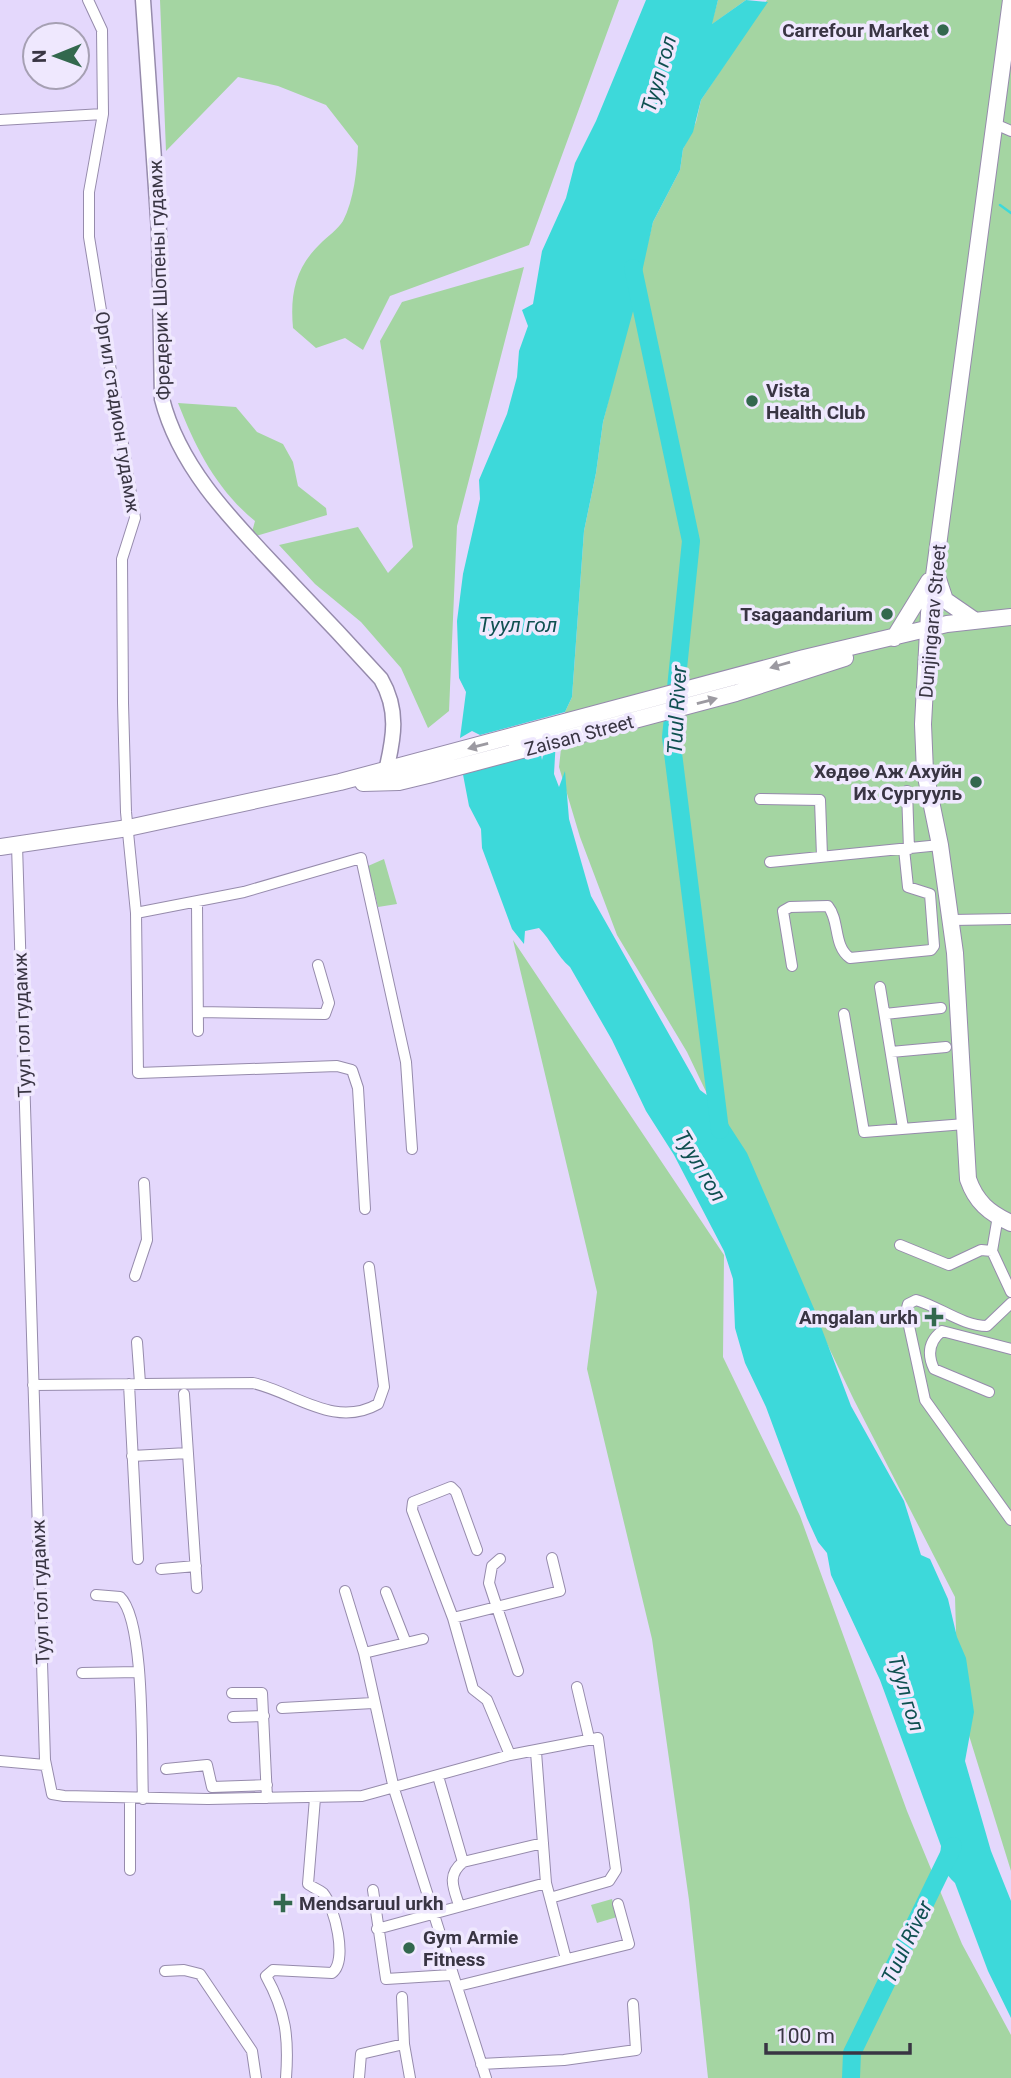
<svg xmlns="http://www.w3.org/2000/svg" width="1011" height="2078" viewBox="0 0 1011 2078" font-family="Roboto,sans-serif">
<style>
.green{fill:#a4d5a2}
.water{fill:#3dd9da}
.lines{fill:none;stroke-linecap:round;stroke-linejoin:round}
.stream{stroke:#3dd9da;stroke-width:2.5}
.river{stroke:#3dd9da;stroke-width:18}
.street-casing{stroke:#968bac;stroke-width:12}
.secondary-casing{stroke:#968bac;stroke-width:17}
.primary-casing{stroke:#968bac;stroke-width:18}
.street{stroke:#fff;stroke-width:10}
.secondary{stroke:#fff;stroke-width:14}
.primary{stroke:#fff;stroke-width:16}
.oneway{fill:#9c9aa1}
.poi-dot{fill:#33684e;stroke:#efe8fe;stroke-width:2.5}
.labels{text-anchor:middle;stroke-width:7;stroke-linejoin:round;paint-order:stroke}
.poi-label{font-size:19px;font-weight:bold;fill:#393543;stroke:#efe8fe;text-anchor:end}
.street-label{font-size:19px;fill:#393543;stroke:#efe8fe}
.water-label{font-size:21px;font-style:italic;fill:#0f5051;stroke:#efe8fe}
</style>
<rect width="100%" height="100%" fill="#e4d8fc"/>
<path class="green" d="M 160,0 L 619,0 L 529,245 L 390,296 L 363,350 L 345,338 L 316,348 L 293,328 C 290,295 295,268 320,244 C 327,237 338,229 343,221 C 354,200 357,170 358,146 L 326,105 L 278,86 L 238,77 L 166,151 Z
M 718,0 L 746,0 L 711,25 Z
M 767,0 L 1011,0 L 1011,1871 L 958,1700 L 955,1597 L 854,1400 L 687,1052 L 617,935 L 580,837 L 559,767 L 565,712 L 572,697 L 584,531 L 596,473 L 603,422 L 653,222 L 680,170 L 683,149 L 696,122 L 701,100 Z
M 524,267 L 457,526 L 449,711 L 428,728 L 401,668 L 361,622 L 315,584 L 279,545 L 358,527 L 388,573 L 413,547 L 380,341 L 402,302 Z
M 178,403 L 236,407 L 257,432 L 283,444 L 293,462 L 298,486 L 326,508 L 327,515 L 256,536 L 252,532 L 255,521 C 217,490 196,449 178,403 Z
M 384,859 L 397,904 L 378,907 L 368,866 Z
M 513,940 L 724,1255 L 723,1357 L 800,1516 L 907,1811 L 962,1944 L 1011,2035 L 1011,2078 L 708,2078 L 689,1900 L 652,1639 L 587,1369 L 597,1292 Z
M 612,1899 L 617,1917 L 597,1923 L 591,1905 Z"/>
<path class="water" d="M 646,0 L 718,0 L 712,24 L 746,0 L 768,2 L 701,100 L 693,132 L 683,149 L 680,170 L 653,222 L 635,304 L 603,422 L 596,473 L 584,531 L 572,697 L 565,712 L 480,735 L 472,731 L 460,738 L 466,692 L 459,678 L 457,621 L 463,574 L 480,499 L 479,480 L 507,414 L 517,377 L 519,351 L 528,326 L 522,310 L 533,304 L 542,251 L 566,198 L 575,163 L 596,121 Z
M 556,739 L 554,774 L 559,787 L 565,771 L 569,819 L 591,896 L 692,1075 L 700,1090 L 712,1099 L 747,1153 L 815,1311 L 851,1406 L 904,1501 L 921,1555 L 930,1559 L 948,1599 L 957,1637 L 966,1658 L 974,1712 L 965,1761 L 991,1851 L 1011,1901 L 1011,2018 L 988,1971 L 955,1883 C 943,1872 939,1862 941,1846 L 880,1680 L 831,1575 L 827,1553 L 818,1542 L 807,1518 L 766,1407 L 745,1363 L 735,1328 L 733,1279 L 724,1251 L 674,1155 L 646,1111 L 612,1040 L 570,967 C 557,956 551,940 539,928 L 525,931 L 524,944 L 512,929 L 482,848 L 481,829 L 469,806 L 461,764 L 539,743 L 542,760 L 546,742 Z"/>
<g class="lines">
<path class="stream" d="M 1000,205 L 1011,213"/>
<path class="river" d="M 633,268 L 691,541 L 671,737 L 720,1130
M 851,2078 L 852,2053 L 953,1846"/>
<g class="street-casing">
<path id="street" d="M 88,0 L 102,30 L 103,114 L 89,192 L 89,237 L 135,518 L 122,559 L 123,703 L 126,812 L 136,913 L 138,1073 L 337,1066 L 352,1070 L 358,1088 L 365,1209
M 0,120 L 103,114
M 995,124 L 1011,131
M 907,791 L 909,849
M 760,799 L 820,800 L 822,856
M 17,845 L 45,1760 L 52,1794 L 64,1796 L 208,1799 L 362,1796 L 510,1755 L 598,1738 L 616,1870 L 609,1881 L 550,1898
M 770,862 L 940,845
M 197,904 L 198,1031
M 136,913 L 244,892 L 361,858 L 406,1062 L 412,1149
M 952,920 L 1011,919
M 792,966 L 783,911 L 790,907 L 828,906 C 840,921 833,946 850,958 L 931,950 L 934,946 L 930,894 L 908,887 L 904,849
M 880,987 L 903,1128
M 198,1012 L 325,1014 L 329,1003 L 318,965
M 844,1014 L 864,1132 L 965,1124
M 885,1014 L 941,1008
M 891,1052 L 946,1047
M 998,1216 L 992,1251 L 1011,1292
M 900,1245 L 949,1265 L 981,1250 L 992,1251
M 135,1276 L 147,1240 L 144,1183
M 1011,1303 L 987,1326 C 963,1326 940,1307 916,1300 L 908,1304 L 906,1312 L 925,1400 L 1011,1520
M 137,1342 L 140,1383
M 129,1384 L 138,1559
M 33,1385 L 253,1383 C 294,1392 334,1429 378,1404 L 384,1387 L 369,1267
M 989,1392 L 934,1369 C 927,1354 929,1341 942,1331 L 1011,1349
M 184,1394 L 197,1588
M 132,1456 L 188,1453
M 477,1550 L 456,1492 L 451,1487 L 413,1502 L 412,1510 L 453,1618 L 473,1689 L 487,1700 L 510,1755
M 500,1559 L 492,1566 L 489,1583 L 518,1671
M 161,1569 L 196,1566
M 345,1591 L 364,1653
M 386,1592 L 406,1643
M 96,1595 L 120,1597 C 146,1621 141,1759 143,1799
M 453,1618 L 560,1591 L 552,1558
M 423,1639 L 364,1653 L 394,1789 L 486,2078
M 82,1673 L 138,1672
M 577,1687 L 589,1738
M 232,1693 L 262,1693 L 267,1798
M 282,1708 L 373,1703
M 233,1717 L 264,1716
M 536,1752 L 546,1883 L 566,1959
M 0,1761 L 45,1765
M 166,1769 L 207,1765 L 212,1787 L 267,1785
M 438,1776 L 463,1862
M 130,1798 L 130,1870
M 373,1890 L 386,1979 L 451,1975
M 459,1905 C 453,1887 447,1875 463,1862 L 543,1843
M 377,1929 L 546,1883
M 165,1971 L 184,1970 L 200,1974 L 252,2051 L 256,2078
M 458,1986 L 629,1944 L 618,1904
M 402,1997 L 404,2044
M 481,2064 L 564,2060 L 636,2050 L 633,2004
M 286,2078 C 289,2038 286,2012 266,1976 L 273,1970 L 332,1973 C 348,1961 335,1907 323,1893 C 319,1890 312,1887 308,1884 L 315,1798
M 359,2078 L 361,2054 L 404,2044 L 410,2078"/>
</g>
<g class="secondary-casing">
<path id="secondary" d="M 143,0 L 159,232 L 162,399 C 181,474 242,530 293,585 C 323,616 352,647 381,679 C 399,710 394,737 386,771"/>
</g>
<g class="primary-casing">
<path id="primary" d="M 1011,0 L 929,613 L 923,724 L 925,772 L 940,845 L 955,953 L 968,1179 C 976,1202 989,1213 1011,1223
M 937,576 L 945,600 L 974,620
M 894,638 L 929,581
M 363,783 L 399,782 L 428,775 L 736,693 L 845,658
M 0,847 L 128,828 L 340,782 L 804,658 L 947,624 L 1011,617"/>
</g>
<use href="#street" class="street"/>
<use href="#secondary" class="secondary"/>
<use href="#primary" class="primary"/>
</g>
<defs><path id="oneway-solid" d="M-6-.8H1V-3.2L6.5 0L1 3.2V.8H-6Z" transform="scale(1.75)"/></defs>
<g class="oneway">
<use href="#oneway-solid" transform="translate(780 665) rotate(164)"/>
<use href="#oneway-solid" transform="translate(707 701) rotate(-15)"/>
<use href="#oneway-solid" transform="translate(478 746) rotate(165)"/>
</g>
<g class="poi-dot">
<circle cx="943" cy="30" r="7"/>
<circle cx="752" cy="401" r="7"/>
<circle cx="887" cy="614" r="7"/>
<circle cx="976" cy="782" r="7"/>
<path d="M930.5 1306.5h7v7h7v7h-7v7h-7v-7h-7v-7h7z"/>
<path d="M279.5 1892.5h7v7h7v7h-7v7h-7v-7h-7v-7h7z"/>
<circle cx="409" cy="1948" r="7"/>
</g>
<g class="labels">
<g class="poi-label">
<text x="929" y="37">Carrefour Market</text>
<text x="766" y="397" text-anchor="start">Vista<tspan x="766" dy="22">Health Club</tspan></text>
<text x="873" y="621">Tsagaandarium</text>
<text x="962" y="778">Хөдөө Аж Ахуйн<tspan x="962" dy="22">Их Сургууль</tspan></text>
<text x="918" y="1324">Amgalan urkh</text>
<text x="299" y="1910" text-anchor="start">Mendsaruul urkh</text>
<text x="423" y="1944" text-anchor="start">Gym Armie<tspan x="423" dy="22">Fitness</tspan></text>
</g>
<g class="street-label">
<text transform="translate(159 280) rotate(-92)" y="7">Фредерик Шопены гудамж</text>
<text transform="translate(118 412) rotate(81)" y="7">Оргил стадион гудамж</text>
<text transform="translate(932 621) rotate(-85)" y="7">Dunjingarav Street</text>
<text transform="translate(579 735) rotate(-15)" y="7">Zaisan Street</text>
<text transform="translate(22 1025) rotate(-92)" y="7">Туул гол гудамж</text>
<text transform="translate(40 1592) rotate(-92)" y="7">Туул гол гудамж</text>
</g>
<g class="water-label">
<text transform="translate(659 74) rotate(-74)" y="7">Туул гол</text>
<text x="518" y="632">Туул гол</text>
<text transform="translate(677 710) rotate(-87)" y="7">Tuul River</text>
<text transform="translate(700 1166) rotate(59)" y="7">Туул гол</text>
<text transform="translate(906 1693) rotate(73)" y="7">Туул гол</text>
<text transform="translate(907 1942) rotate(-64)" y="7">Tuul River</text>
</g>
</g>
<g transform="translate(56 56) rotate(269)"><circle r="33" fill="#efe8fe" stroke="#a6a0b3" stroke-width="2"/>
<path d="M0-5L12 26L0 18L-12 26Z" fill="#33684e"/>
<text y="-10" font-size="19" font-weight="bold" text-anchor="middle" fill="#393543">N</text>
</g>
<path d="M766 2043v10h144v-10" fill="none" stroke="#393543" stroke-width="3.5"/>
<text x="776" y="2043" font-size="21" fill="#393543" stroke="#efe8fe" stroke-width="5" paint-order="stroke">100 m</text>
</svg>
